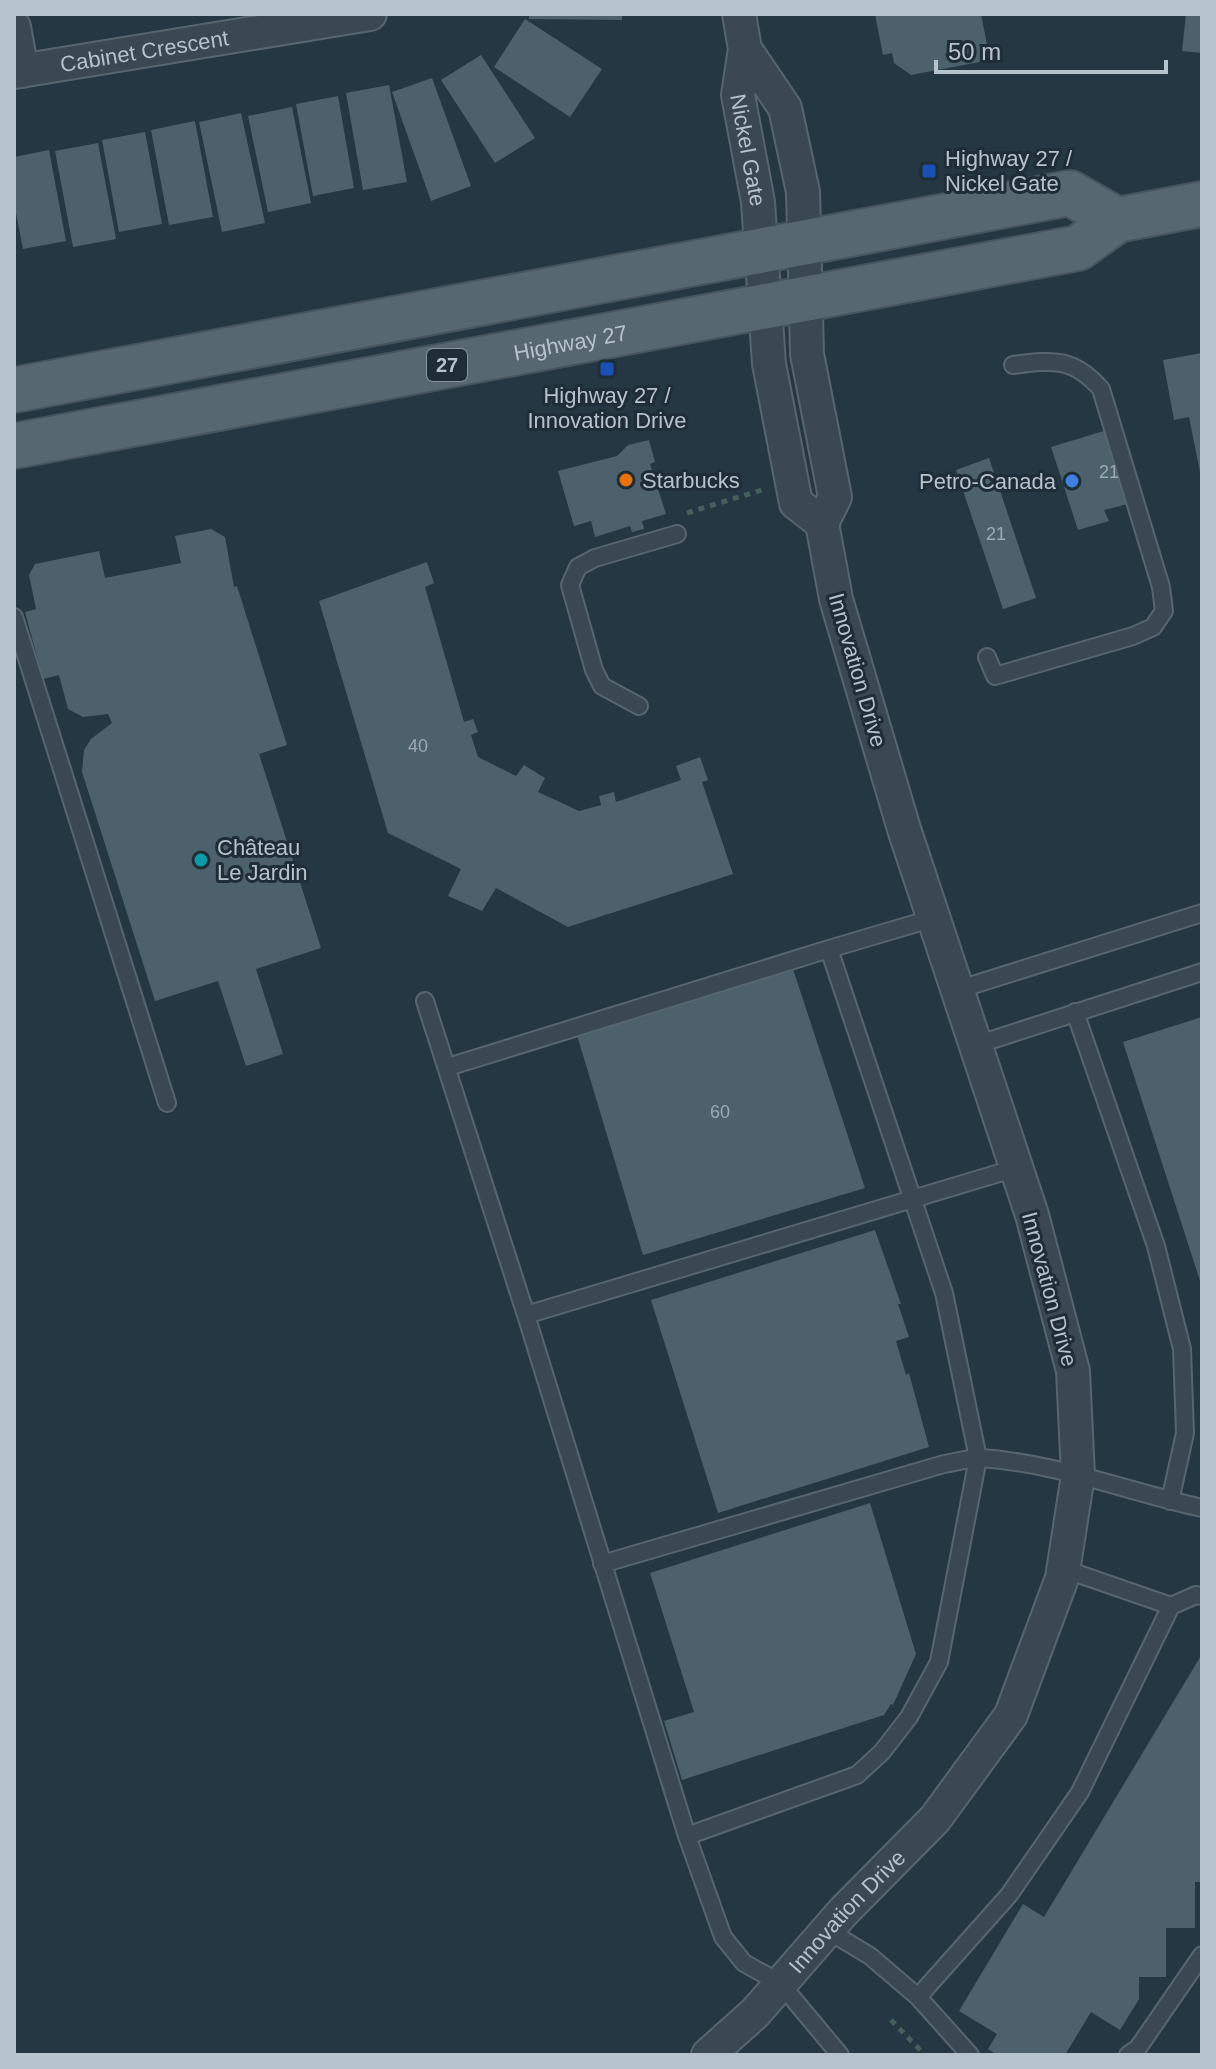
<svg xmlns="http://www.w3.org/2000/svg" width="1216" height="2069" viewBox="0 0 1216 2069" font-family="Arial,sans-serif">
<style>
.building{fill:#4d616d}
.lines{fill:none;stroke-linecap:round;stroke-linejoin:round}
.service-casing{stroke:#57656f;stroke-width:20}
.minor-casing{stroke:#57656f;stroke-width:36}
.primary-casing{stroke:#46545e;stroke-width:48}
.path{stroke:#455f5d;stroke-width:5;stroke-dasharray:6 6;stroke-linecap:butt}
.service{stroke:#394852;stroke-width:16}
.minor{stroke:#394852;stroke-width:32}
.primary{stroke:#576772;stroke-width:44}
.transit-dot{fill:#1a4fb4;stroke:#1e2d37;stroke-width:3}
.food-dot{fill:#e8710a;stroke:#1e2d37;stroke-width:3}
.shop-dot{fill:#3f7fe0;stroke:#1e2d37;stroke-width:3}
.culture-dot{fill:#0f9aa8;stroke:#1e2d37;stroke-width:3}
.labels{text-anchor:middle;stroke-width:6;stroke-linejoin:round;paint-order:stroke}
.number-label{font-size:18px;fill:#9caab4}
.shield{fill:#1e2d37;stroke:#88959f;stroke-width:2}
.shield-label{font-size:20px;font-weight:bold;fill:#b6c2cc}
.street-label{font-size:22px;fill:#b6c2cc;stroke:#1e2d37}
.poi-label{font-size:22px;fill:#b6c2cc;stroke:#1e2d37;text-anchor:start}
</style>
<rect width="100%" height="100%" fill="#243742"/>
<path class="building" d="M 529,14 L 622,14 L 622,20 L 529,19 Z
M 875,14 L 981,14 L 990,60 L 911,75 L 894,63 L 892,53 L 883,55 Z
M 1186,14 L 1202,14 L 1202,53 L 1182,51 Z
M 525,19 L 602,69 L 570,117 L 494,67 Z
M 481,55 L 535,138 L 495,163 L 441,80 Z
M 432,78 L 471,186 L 431,201 L 392,92 Z
M 389,85 L 407,182 L 363,190 L 346,93 Z
M 338,96 L 354,188 L 313,196 L 296,104 Z
M 292,107 L 311,203 L 268,212 L 248,116 Z
M 241,113 L 265,223 L 222,232 L 199,122 Z
M 195,121 L 213,217 L 169,225 L 151,130 Z
M 145,132 L 162,224 L 119,232 L 102,140 Z
M 98,143 L 116,239 L 73,247 L 55,151 Z
M 49,150 L 66,241 L 23,249 L 14,203 L 14,157 Z
M 1202,353 L 1202,477 L 1201,477 L 1189,417 L 1174,420 L 1163,360 Z
M 1120,426 L 1144,500 L 1104,510 L 1109,521 L 1078,530 L 1051,447 Z
M 649,440 L 655,462 L 650,464 L 666,514 L 642,521 L 644,529 L 632,532 L 630,526 L 595,537 L 591,521 L 574,526 L 558,471 L 617,456 L 628,445 Z
M 989,458 L 1036,598 L 1003,609 L 956,470 Z
M 211,529 L 225,537 L 234,587 L 237,586 L 287,745 L 259,754 L 321,948 L 256,969 L 283,1054 L 246,1066 L 218,981 L 155,1001 L 82,772 L 84,750 L 91,739 L 112,723 L 108,714 L 83,717 L 68,709 L 59,675 L 43,679 L 25,612 L 36,609 L 29,575 L 35,564 L 99,551 L 105,578 L 181,563 L 175,536 Z
M 427,562 L 434,583 L 425,587 L 464,722 L 473,719 L 478,732 L 471,735 L 478,757 L 516,776 L 524,765 L 545,778 L 538,792 L 579,811 L 601,805 L 599,796 L 614,792 L 616,802 L 681,780 L 676,766 L 700,757 L 708,780 L 702,782 L 733,874 L 568,927 L 496,888 L 482,911 L 448,896 L 461,869 L 388,833 L 319,601 Z
M 792,966 L 865,1188 L 643,1255 L 577,1035 Z
M 1202,1017 L 1202,1284 L 1201,1284 L 1123,1042 Z
M 875,1230 L 901,1304 L 898,1304 L 909,1337 L 896,1341 L 906,1375 L 909,1373 L 929,1447 L 718,1513 L 651,1300 Z
M 870,1503 L 916,1654 L 893,1705 L 891,1704 L 884,1715 L 682,1780 L 664,1721 L 694,1712 L 650,1573 Z
M 1202,1654 L 1202,1882 L 1195,1882 L 1195,1928 L 1166,1928 L 1166,1977 L 1139,1977 L 1139,1999 L 1120,2030 L 1091,2012 L 1065,2055 L 997,2055 L 988,2049 L 997,2034 L 959,2011 L 1023,1904 L 1044,1917 Z"/>
<g class="lines">
<g class="service-casing">
<path id="service" d="M 14,617 L 167,1103
M 987,657 L 995,676 L 1133,636 L 1153,627 L 1164,611 L 1161,587 L 1101,389 C 1073,357 1053,360 1013,365
M 639,706 L 602,686 L 594,670 L 570,585 L 578,567 L 595,558 L 677,534
M 957,990 L 1202,913
M 425,1001 L 526,1315 L 687,1836 L 723,1937 L 744,1963 L 780,1983 L 840,2055
M 1075,1012 L 1156,1246 L 1182,1349 L 1185,1433 L 1170,1501
M 976,1045 L 1202,972
M 448,1067 L 829,949
M 526,1315 L 1016,1168
M 602,1564 L 944,1464 C 956,1462 969,1458 981,1458 C 1056,1463 1129,1492 1202,1508
M 1171,1606 L 1196,1595 L 1202,1596
M 687,1836 L 857,1775 L 882,1752 L 909,1717 L 939,1662 L 978,1458 L 944,1293 L 829,949 L 934,918
M 827,1930 L 870,1956 L 918,1997 L 1009,1895 L 1080,1792 L 1171,1606 L 1064,1569
M 918,1997 L 970,2055
M 1128,2055 L 1138,2048 L 1202,1955"/>
</g>
<g class="minor-casing">
<g id="minor">
<path id="s1" d="M 739,14 L 745,49 L 738,95 L 758,202 L 769,364 L 796,503 L 822,523"/>
<path d="M 14,27 L 22,71"/>
<path id="s2" d="M 14,72 L 370,14"/>
<path id="s3" d="M 708,2055 L 755,2013 L 843,1912 L 935,1819 L 1011,1715 L 1062,1578 L 1078,1475 L 1073,1371 L 1032,1215 L 904,829 L 836,599 L 822,523 L 835,497 L 807,354 L 803,192 L 785,108 L 745,49"/>
</g>
</g>
<g class="primary-casing">
<g id="primary">
<path d="M 14,390 L 1070,193 L 1117,220"/>
<path id="s4" d="M 14,446 L 1078,248 L 1117,220 L 1202,204"/>
</g>
</g>
<path class="path" d="M 687,513 L 762,490
M 891,2020 L 925,2055"/>
<use href="#service" class="service"/>
<use href="#minor" class="minor"/>
<use href="#primary" class="primary"/>
</g>
<g class="transit-dot">
<rect x="921" y="163" width="16" height="16" rx="4"/>
<rect x="599" y="361" width="16" height="16" rx="4"/>
</g>
<circle class="food-dot" cx="626" cy="480" r="8"/>
<circle class="shop-dot" cx="1072" cy="481" r="8"/>
<circle class="culture-dot" cx="201" cy="860" r="8"/>
<g class="labels">
<g class="number-label">
<text x="1109" y="478">21</text>
<text x="996" y="540">21</text>
<text x="418" y="752">40</text>
<text x="720" y="1118">60</text>
</g>
<rect class="shield" x="427" y="349" width="40" height="32" rx="6"/>
<g class="shield-label">
<text x="447" y="372">27</text>
</g>
<g class="street-label">
<text dy="8" stroke="none"><textPath href="#s2" startOffset="132">Cabinet Crescent</textPath></text>
<text dy="8" stroke="none"><textPath href="#s1" startOffset="138">Nickel Gate</textPath></text>
<text dy="8" stroke="none"><textPath href="#s4" startOffset="566">Highway 27</textPath></text>
<text transform="translate(858 670) rotate(74)" y="8">Innovation Drive</text>
<text transform="translate(1050 1289) rotate(75)" y="8">Innovation Drive</text>
<text dy="8" stroke="none"><textPath href="#s3" startOffset="200">Innovation Drive</textPath></text>
</g>
<g class="poi-label">
<text x="945" y="166">Highway 27 /<tspan x="945" dy="25">Nickel Gate</tspan></text>
<text x="607" y="403" text-anchor="middle">Highway 27 /<tspan x="607" dy="25">Innovation Drive</tspan></text>
<text x="642" y="488">Starbucks</text>
<text x="1056" y="489" text-anchor="end">Petro-Canada</text>
<text x="217" y="855">Château<tspan x="217" dy="25">Le Jardin</tspan></text>
</g>
</g>
<rect width="1216" height="2069" fill="none" stroke="#b6c2cc" stroke-width="32"/>
<path d="M936 60v12h230v-12" fill="none" stroke="#b6c2cc" stroke-width="4"/>
<text x="948" y="60" font-size="24" fill="#b6c2cc" stroke="#1e2d37" stroke-width="6" paint-order="stroke">50 m</text>
</svg>
